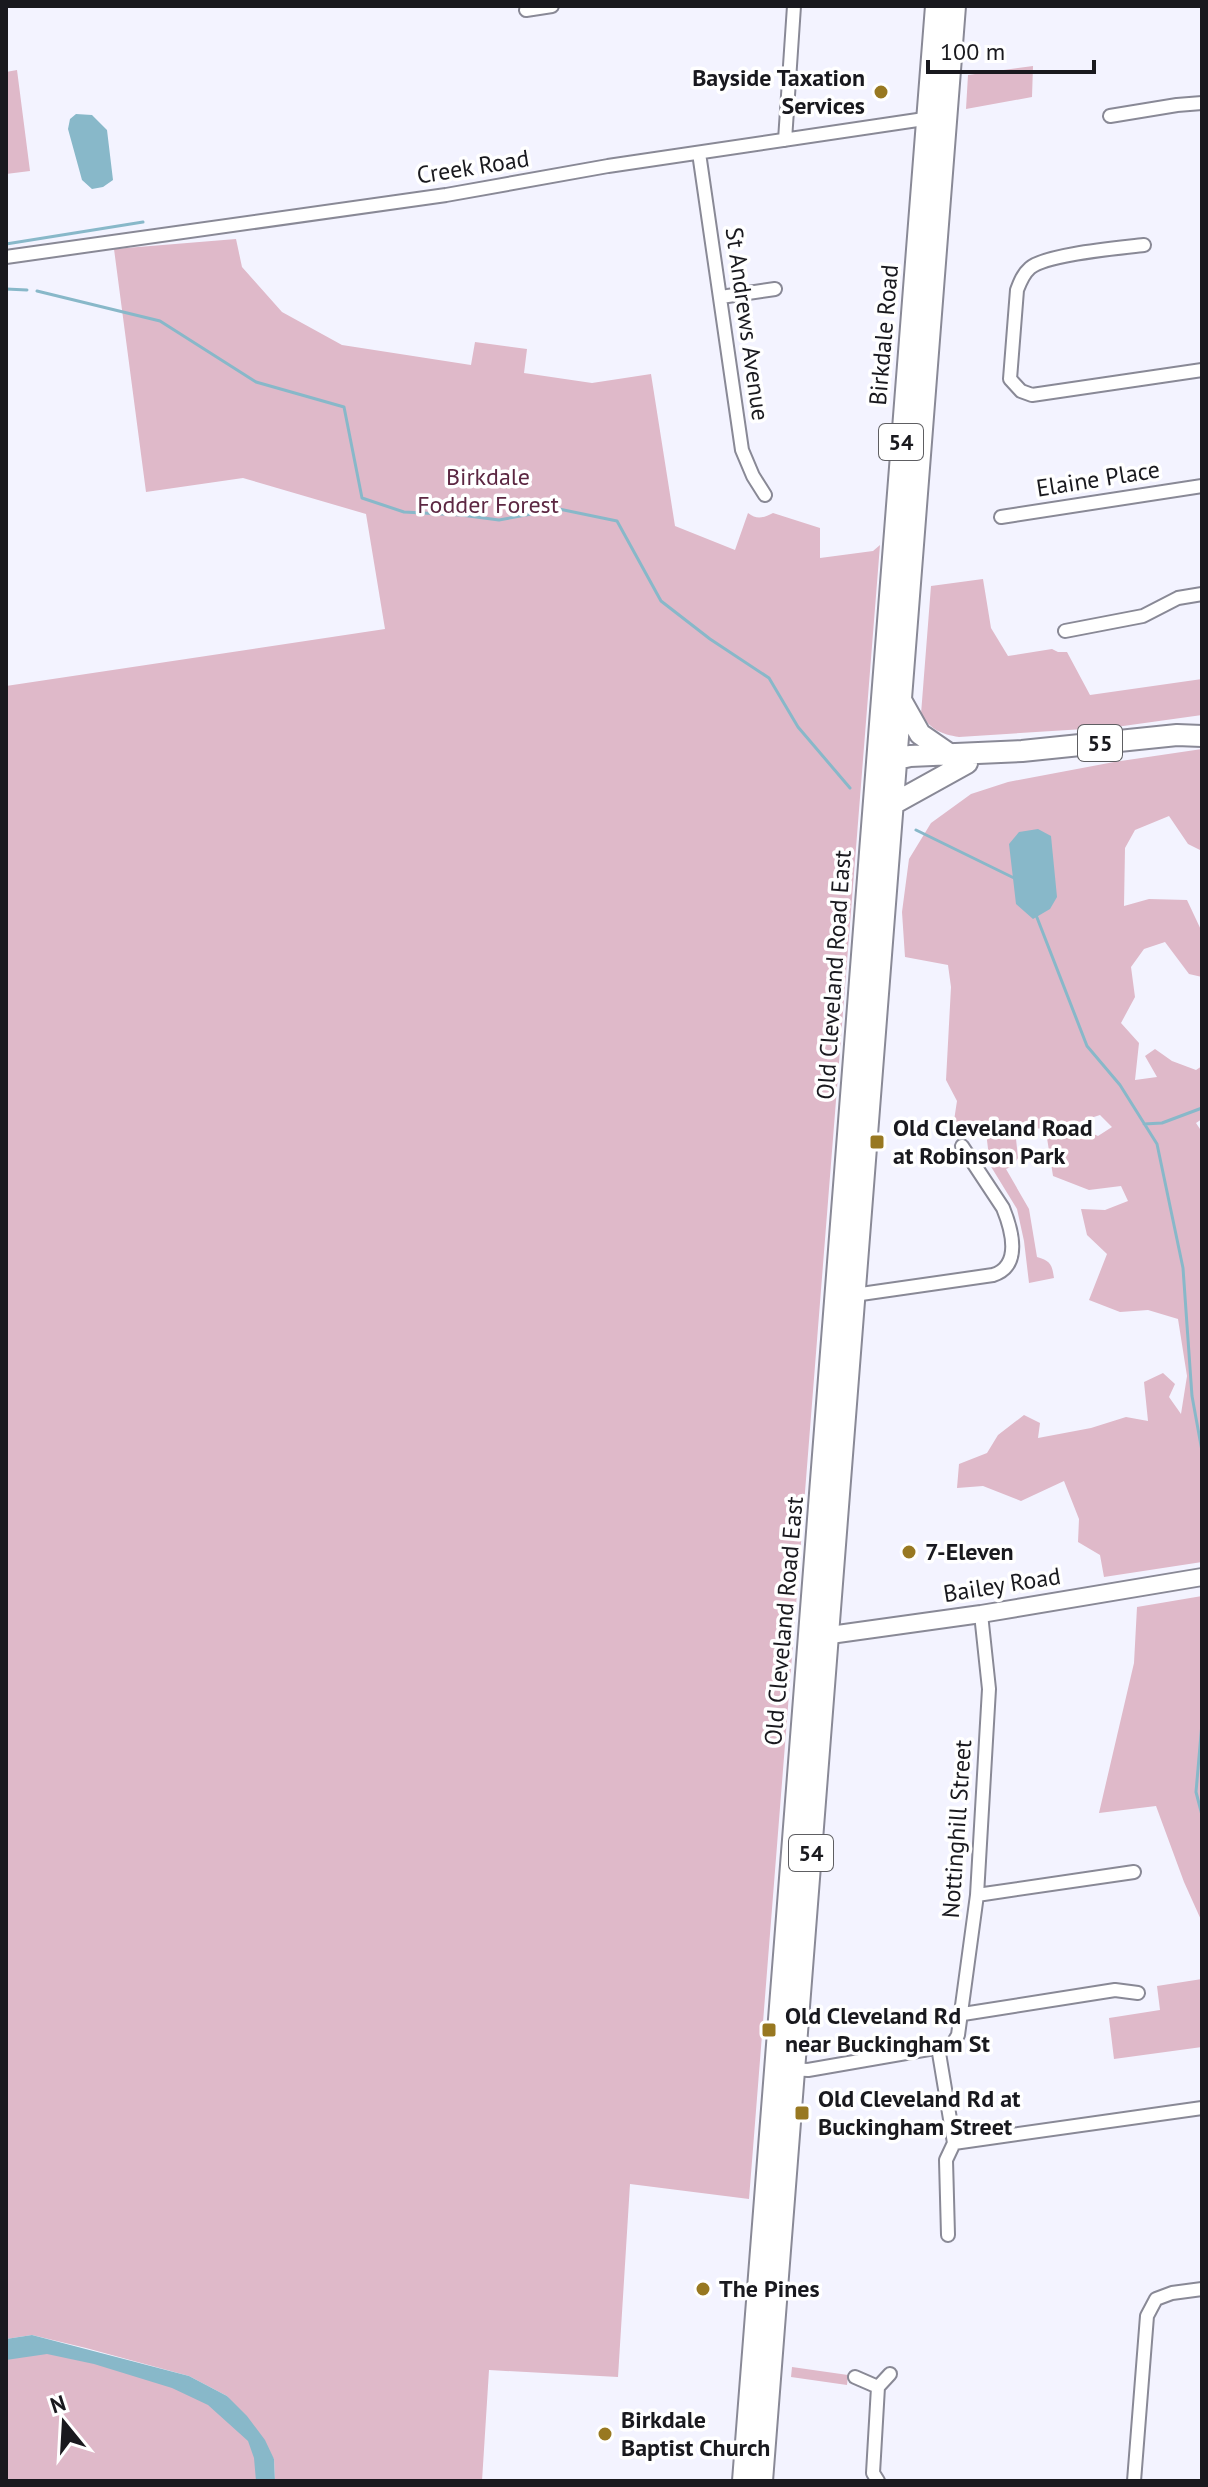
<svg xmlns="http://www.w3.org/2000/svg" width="1208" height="2487" viewBox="0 0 1208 2487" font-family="'PT Sans',sans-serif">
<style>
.green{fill:#dfb9c9}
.water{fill:#88b8c9}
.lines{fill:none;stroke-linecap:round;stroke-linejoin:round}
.stream{stroke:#88b8c9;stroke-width:3}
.minor-casing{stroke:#898996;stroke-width:16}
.tertiary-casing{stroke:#898996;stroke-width:20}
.primary-casing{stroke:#898996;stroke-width:24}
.minor{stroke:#fff;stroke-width:12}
.tertiary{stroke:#fff;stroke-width:16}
.primary{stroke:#fff;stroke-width:20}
.poi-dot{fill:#987821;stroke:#fff;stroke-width:3}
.labels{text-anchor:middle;stroke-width:7;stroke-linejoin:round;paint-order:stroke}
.shield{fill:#fff;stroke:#5e5e62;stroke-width:2}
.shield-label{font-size:22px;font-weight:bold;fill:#19191e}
.poi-label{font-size:24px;font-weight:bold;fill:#19191e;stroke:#fff;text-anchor:start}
.street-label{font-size:24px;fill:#19191e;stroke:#fff}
.park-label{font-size:24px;fill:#5c2742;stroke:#fff}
</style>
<rect width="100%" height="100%" fill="#f3f3ff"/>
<path class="green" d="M 1033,66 L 1032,97 L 966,109 L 968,75 Z
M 17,70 L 30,171 L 6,174 L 6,72 Z
M 236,239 L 242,267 L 282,312 L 342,345 L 471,365 L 475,342 L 527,349 L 524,373 L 592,383 L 651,374 L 675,526 L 735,550 L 748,513 C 757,520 763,518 773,513 L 820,528 L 820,558 L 873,551 L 880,545 L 749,2199 L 630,2184 L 618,2377 L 489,2370 L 482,2481 L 275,2481 L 274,2459 L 227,2396 L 189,2376 L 86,2348 L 32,2335 L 6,2339 L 6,686 L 385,629 L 366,514 L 243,478 L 146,492 L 114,249 Z
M 983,579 L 991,628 L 1008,656 L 1052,649 L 1058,652 L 1067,652 L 1090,695 L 1202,679 L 1202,715 L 1116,727 L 959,737 C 941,734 931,730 921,714 L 931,586 Z
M 1202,749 L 1202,851 L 1188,844 L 1169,816 L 1135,830 L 1125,848 L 1124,906 L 1149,899 L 1187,900 L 1202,932 L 1202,977 L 1189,974 L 1165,942 L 1144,949 L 1131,967 L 1135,997 L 1121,1023 L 1139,1043 L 1135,1080 L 1157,1077 L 1145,1056 L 1155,1049 L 1172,1061 L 1196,1070 L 1202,1066 L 1202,1119 L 1196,1123 L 1202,1132 L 1202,1562 L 1104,1577 L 1100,1555 L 1078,1542 L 1079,1519 L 1064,1481 L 1021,1501 L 983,1486 L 957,1488 L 959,1464 L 987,1453 L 998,1435 L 1024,1415 L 1040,1423 L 1038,1438 L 1091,1428 L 1126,1417 L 1148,1421 L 1144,1382 L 1163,1373 L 1175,1384 L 1169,1397 L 1181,1414 L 1187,1376 L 1178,1319 L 1148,1310 L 1120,1312 L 1089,1300 L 1107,1254 L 1087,1235 L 1081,1209 L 1105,1210 L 1128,1201 L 1121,1186 L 1089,1190 L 1053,1176 L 1047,1138 L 1075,1126 L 1098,1136 L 1112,1127 L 1100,1115 L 1060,1128 L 1015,1129 L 1018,1158 L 1013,1166 L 1006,1169 L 1029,1209 L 1037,1257 C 1051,1261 1052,1265 1054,1278 L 1029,1283 L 1024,1241 L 1017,1209 L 990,1165 L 985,1124 L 953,1127 L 957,1101 L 946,1080 L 951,987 L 948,965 L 905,957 L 902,912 L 909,859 L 931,823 L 971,794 L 1008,782 L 1114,762 Z
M 1202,1596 L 1202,1922 L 1184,1882 L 1156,1806 L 1099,1813 L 1134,1663 L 1137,1607 Z
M 1202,1979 L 1202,2047 L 1114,2059 L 1109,2018 L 1160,2010 L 1157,1986 Z
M 6,2347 L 49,2347 L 193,2388 L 260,2450 L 263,2481 L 6,2481 Z
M 792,2367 L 848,2375 L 847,2385 L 791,2377 Z"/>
<path class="water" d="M 76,114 L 92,115 L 107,130 L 113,180 L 103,187 L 92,189 L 82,180 L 68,129 L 70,119 Z
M 1038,829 L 1051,836 L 1057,897 L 1050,909 L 1033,919 L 1016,904 L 1009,844 L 1019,832 Z
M 32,2335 L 189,2376 L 227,2396 L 247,2416 L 265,2440 L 274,2459 L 275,2481 L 256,2481 L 254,2458 L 248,2441 L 208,2405 L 172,2388 L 94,2364 L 47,2354 L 6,2360 L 6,2339 Z"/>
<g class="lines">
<path class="stream" d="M 6,244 L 143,222
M 6,289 L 27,290
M 37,291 L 160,321 L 256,382 L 344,407 L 362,498 L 404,512 L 461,515 L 499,520 L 559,509 L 617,521 L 661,601 L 710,639 L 769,678 L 798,727 L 850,788
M 916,830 L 1014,878
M 1036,915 L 1087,1046 L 1120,1085 L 1157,1144 L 1183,1268 L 1192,1396 L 1202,1451
M 1144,1124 L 1162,1123 L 1202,1108
M 1202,1723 L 1196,1792 L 1202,1815"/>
<g class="minor-casing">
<path id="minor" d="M 526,10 L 552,6
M 1110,116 L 1177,105 L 1202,103
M 785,140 L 794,6
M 699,153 L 742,450 L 753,476 L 765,495
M 1144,245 C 1120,248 1046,254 1030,268 C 1023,274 1020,282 1017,290 L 1010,379 L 1021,391 L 1032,395 L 1202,370
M 6,257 L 446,195 L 608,166 L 931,118
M 721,297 L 775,289
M 1001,517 L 1202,486
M 1065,631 L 1143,616 L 1178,598 L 1202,594
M 854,1295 L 993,1275 C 1022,1266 1012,1230 1003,1208 L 962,1146
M 977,1895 L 1134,1872
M 963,2014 L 1115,1990 L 1138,1993
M 938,2047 L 954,2143 L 1202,2108
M 788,2069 L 808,2070 L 952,2045 L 958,2035 L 977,1895 L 989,1689 L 981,1614
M 948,2235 L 946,2160 L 954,2143
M 855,2377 L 878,2387 L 890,2374
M 878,2387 L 873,2473 L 878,2481
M 1134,2481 L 1147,2316 L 1156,2299 L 1172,2293 L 1202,2289"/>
</g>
<g class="tertiary-casing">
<path id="tertiary" d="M 816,1637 L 981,1614 L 1202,1577"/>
</g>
<g class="primary-casing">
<path id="primary" d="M 902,702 L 920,734 L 949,754
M 884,762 L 910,756 L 1022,751 L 1177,735 L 1202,736
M 893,804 L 967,763
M 743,2481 L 936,6
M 762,2481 L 955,6"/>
</g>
<use href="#minor" class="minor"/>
<use href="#tertiary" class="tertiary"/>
<use href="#primary" class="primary"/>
</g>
<g class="poi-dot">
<circle cx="881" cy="92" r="8"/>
<rect x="869" y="1134" width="16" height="16" rx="4"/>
<circle cx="909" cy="1552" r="8"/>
<rect x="761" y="2022" width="16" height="16" rx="4"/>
<rect x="794" y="2105" width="16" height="16" rx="4"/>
<circle cx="703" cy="2289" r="8"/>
<circle cx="605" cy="2434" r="8"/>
</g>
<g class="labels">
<g class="shield">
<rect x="879" y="424" width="44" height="36" rx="6"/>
<rect x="1078" y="725" width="44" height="36" rx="6"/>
<rect x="789" y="1835" width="44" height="36" rx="6"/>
</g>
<g class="shield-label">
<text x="901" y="450">54</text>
<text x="1100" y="751">55</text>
<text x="811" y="1861">54</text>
</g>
<g class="poi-label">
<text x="865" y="86" text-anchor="end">Bayside Taxation<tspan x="865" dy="28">Services</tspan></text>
<text x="893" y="1136">Old Cleveland Road<tspan x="893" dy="28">at Robinson Park</tspan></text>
<text x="925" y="1560">7-Eleven</text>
<text x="785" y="2024">Old Cleveland Rd<tspan x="785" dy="28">near Buckingham St</tspan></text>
<text x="818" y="2107">Old Cleveland Rd at<tspan x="818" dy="28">Buckingham Street</tspan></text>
<text x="719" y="2297">The Pines</text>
<text x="621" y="2428">Birkdale<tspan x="621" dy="28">Baptist Church</tspan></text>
</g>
<g class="street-label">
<text transform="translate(473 167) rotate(-9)" y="8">Creek Road</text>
<text transform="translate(747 324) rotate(82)" y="8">St Andrews Avenue</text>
<text transform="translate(884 335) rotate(-85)" y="8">Birkdale Road</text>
<text transform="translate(1098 479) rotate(-9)" y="8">Elaine Place</text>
<text transform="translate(834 975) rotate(-86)" y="8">Old Cleveland Road East</text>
<text transform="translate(1002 1585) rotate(-9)" y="8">Bailey Road</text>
<text transform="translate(784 1621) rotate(-85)" y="8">Old Cleveland Road East</text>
<text transform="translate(957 1829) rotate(-86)" y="8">Nottinghill Street</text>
</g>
<g class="park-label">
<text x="488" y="485">Birkdale<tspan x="488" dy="28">Fodder Forest</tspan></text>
</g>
</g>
<rect width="1208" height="2487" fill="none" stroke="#19191e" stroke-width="16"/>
<g transform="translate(64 2423) rotate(342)" stroke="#ffffff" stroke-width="6" paint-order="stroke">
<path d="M0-6L14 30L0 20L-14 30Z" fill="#19191e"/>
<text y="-12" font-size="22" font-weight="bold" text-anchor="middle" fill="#19191e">N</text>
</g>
<path d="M928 60v12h166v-12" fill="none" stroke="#19191e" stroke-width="4"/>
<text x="940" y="60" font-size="24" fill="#19191e" stroke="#ffffff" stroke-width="6" paint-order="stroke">100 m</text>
</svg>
